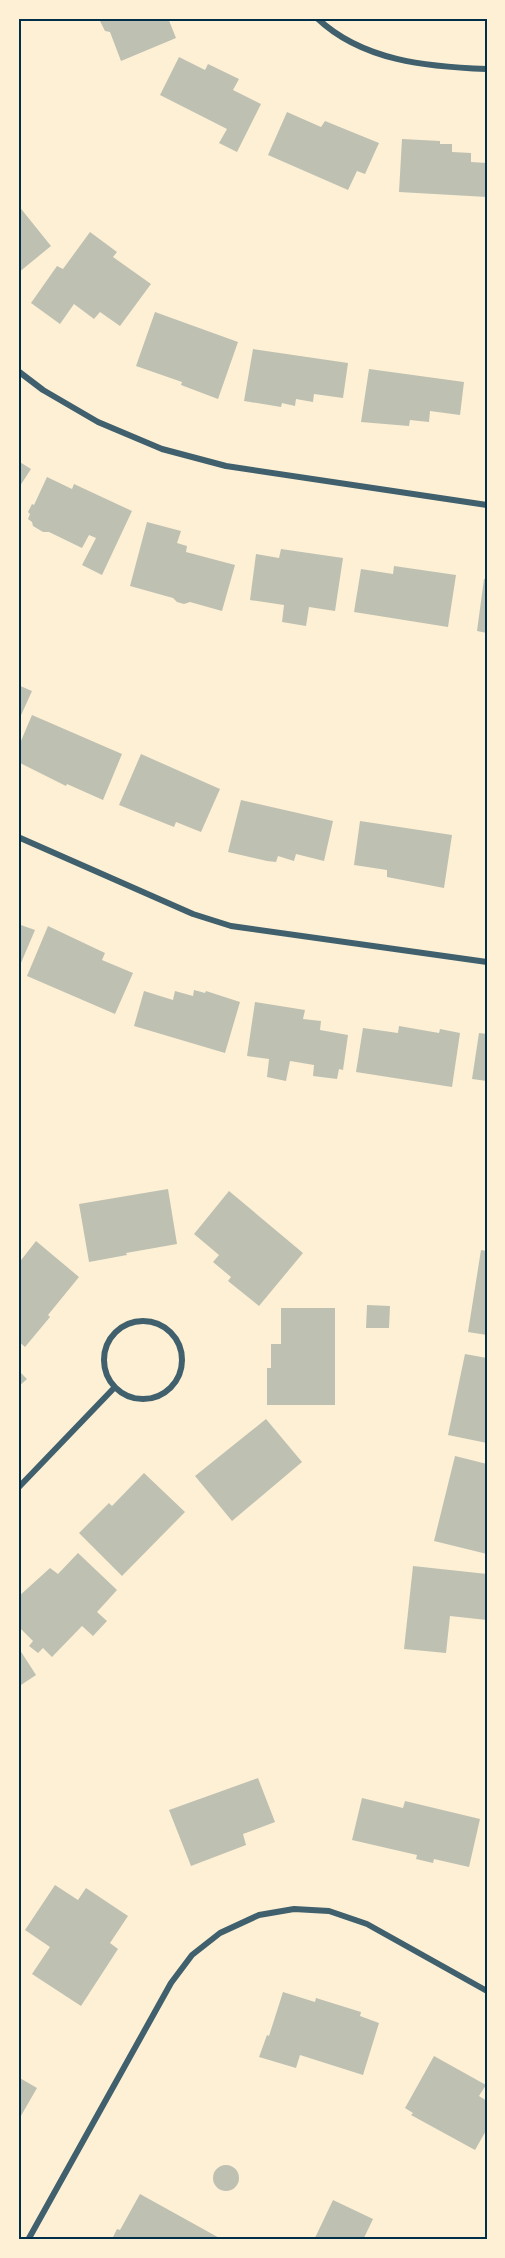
<svg xmlns="http://www.w3.org/2000/svg" width="505" height="2258" viewBox="0 0 505 2258" font-family="'Titillium Web',sans-serif">
<style>
.building{fill:#bec0b2}
.lines{fill:none;stroke-linecap:round;stroke-linejoin:round}
.minor{stroke:#3f606c;stroke-width:6}
.neatline{fill:none;stroke:#003049;stroke-width:2}
</style>
<rect width="100%" height="100%" fill="#fdf0d5"/>
<path class="building" d="M 101,18 L 168,18 L 176,38 L 121,61 L 110,32 L 105,31 L 100,21 Z
M 179,57 L 205,70 L 208,64 L 239,79 L 233,90 L 261,104 L 237,152 L 219,143 L 227,129 L 160,95 Z
M 287,112 L 321,127 L 325,121 L 379,143 L 365,174 L 357,171 L 348,190 L 268,155 Z
M 402,139 L 440,141 L 440,144 L 452,144 L 452,152 L 471,153 L 471,162 L 487,163 L 487,197 L 399,192 Z
M 18,205 L 51,246 L 18,273 Z
M 90,232 L 117,252 L 113,257 L 151,284 L 120,326 L 100,312 L 94,319 L 74,304 L 60,324 L 31,303 L 57,266 L 63,269 Z
M 155,312 L 238,342 L 218,399 L 181,385 L 182,382 L 136,366 Z
M 253,349 L 348,363 L 343,398 L 314,394 L 313,402 L 296,399 L 295,406 L 282,403 L 281,407 L 244,401 Z
M 369,369 L 464,382 L 460,415 L 430,411 L 429,422 L 410,420 L 409,426 L 361,422 Z
M 18,461 L 31,469 L 18,489 Z
M 47,477 L 72,489 L 74,484 L 132,511 L 102,575 L 82,565 L 96,538 L 89,535 L 82,548 L 49,532 L 43,532 L 33,526 L 32,522 L 28,519 L 30,514 L 28,512 L 32,504 L 34,505 Z
M 147,522 L 181,531 L 177,543 L 187,546 L 186,552 L 235,565 L 222,611 L 190,602 L 184,604 L 177,602 L 173,598 L 130,586 Z
M 281,549 L 343,558 L 335,611 L 309,607 L 306,626 L 282,622 L 284,605 L 250,600 L 256,554 L 279,558 Z
M 394,566 L 456,575 L 448,627 L 354,612 L 361,569 L 393,574 Z
M 484,579 L 487,579 L 487,633 L 477,631 Z
M 18,685 L 32,691 L 18,722 Z
M 32,715 L 122,754 L 103,800 L 67,784 L 66,786 L 18,762 L 18,748 Z
M 141,754 L 220,789 L 201,832 L 176,822 L 174,827 L 119,805 Z
M 241,800 L 333,821 L 324,861 L 296,854 L 294,861 L 278,856 L 276,862 L 267,861 L 228,852 Z
M 360,821 L 452,835 L 444,888 L 387,877 L 387,870 L 354,865 Z
M 18,924 L 35,930 L 18,970 Z
M 48,926 L 105,953 L 102,960 L 133,973 L 115,1014 L 27,976 Z
M 194,990 L 205,993 L 206,991 L 240,1002 L 225,1053 L 134,1026 L 144,991 L 173,1000 L 175,991 L 193,996 Z
M 255,1002 L 305,1010 L 303,1019 L 321,1021 L 320,1030 L 348,1035 L 343,1070 L 339,1069 L 337,1079 L 313,1076 L 314,1065 L 290,1061 L 286,1081 L 267,1077 L 269,1059 L 247,1056 Z
M 399,1026 L 439,1033 L 440,1029 L 460,1033 L 452,1087 L 356,1072 L 363,1028 L 398,1033 Z
M 479,1033 L 487,1034 L 487,1081 L 472,1079 Z
M 168,1189 L 177,1244 L 126,1253 L 127,1255 L 89,1262 L 79,1204 Z
M 229,1191 L 303,1253 L 259,1306 L 228,1281 L 231,1277 L 213,1262 L 219,1255 L 194,1234 Z
M 36,1241 L 79,1277 L 48,1315 L 50,1317 L 25,1347 L 18,1341 L 18,1264 Z
M 481,1250 L 487,1251 L 487,1335 L 468,1332 Z
M 367,1305 L 390,1306 L 389,1328 L 366,1328 Z
M 281,1308 L 335,1308 L 335,1405 L 267,1405 L 267,1368 L 271,1368 L 271,1344 L 281,1344 Z
M 465,1354 L 487,1358 L 487,1443 L 448,1435 Z
M 18,1370 L 27,1379 L 18,1387 Z
M 266,1419 L 302,1462 L 232,1521 L 195,1476 Z
M 455,1456 L 487,1464 L 487,1554 L 434,1541 Z
M 144,1473 L 185,1512 L 122,1576 L 79,1533 L 109,1503 L 112,1506 Z
M 78,1553 L 117,1590 L 97,1612 L 107,1621 L 93,1636 L 82,1626 L 52,1657 L 43,1648 L 38,1653 L 29,1646 L 33,1641 L 18,1626 L 18,1597 L 50,1568 L 58,1574 Z
M 413,1566 L 487,1574 L 487,1620 L 450,1616 L 446,1653 L 404,1649 Z
M 18,1647 L 36,1675 L 18,1687 Z
M 258,1778 L 275,1822 L 243,1834 L 246,1845 L 191,1866 L 169,1810 Z
M 362,1798 L 403,1808 L 405,1801 L 480,1819 L 469,1867 L 434,1859 L 433,1863 L 416,1859 L 417,1855 L 352,1840 Z
M 55,1885 L 78,1900 L 86,1888 L 128,1916 L 110,1943 L 118,1949 L 81,2006 L 32,1974 L 50,1947 L 25,1930 Z
M 283,1992 L 315,2002 L 316,1998 L 361,2012 L 360,2016 L 379,2023 L 363,2075 L 300,2055 L 296,2068 L 259,2057 L 267,2035 L 269,2036 Z
M 434,2056 L 486,2085 L 479,2096 L 487,2101 L 487,2129 L 475,2150 L 411,2115 L 413,2113 L 405,2108 Z
M 18,2077 L 37,2088 L 18,2121 Z
M213 2178a13 13 0 1 1 26 0a13 13 0 1 1-26 0Z
M 140,2194 L 223,2240 L 112,2239 L 117,2229 L 120,2230 Z
M 333,2200 L 373,2219 L 363,2240 L 314,2240 Z"/>
<g class="lines">
<path class="minor" d="M 317,18 C 362,61 428,67 487,69
M 18,371 L 43,390 L 98,422 L 162,449 L 226,466 L 487,505
M 18,837 L 193,914 L 231,926 L 487,962
M104 1360a39 39 0 1 1 78 0a39 39 0 1 1-78 0Z
M 18,1488 L 114,1388
M 28,2240 L 171,1983 L 192,1955 L 220,1933 L 259,1915 L 294,1909 L 329,1911 L 367,1924 L 487,1991"/>
</g>
<rect width="505" height="2258" fill="none" stroke="#fdf0d5" stroke-width="39"/>
<rect x="20" y="20" width="466" height="2218" class="neatline"/>
</svg>
